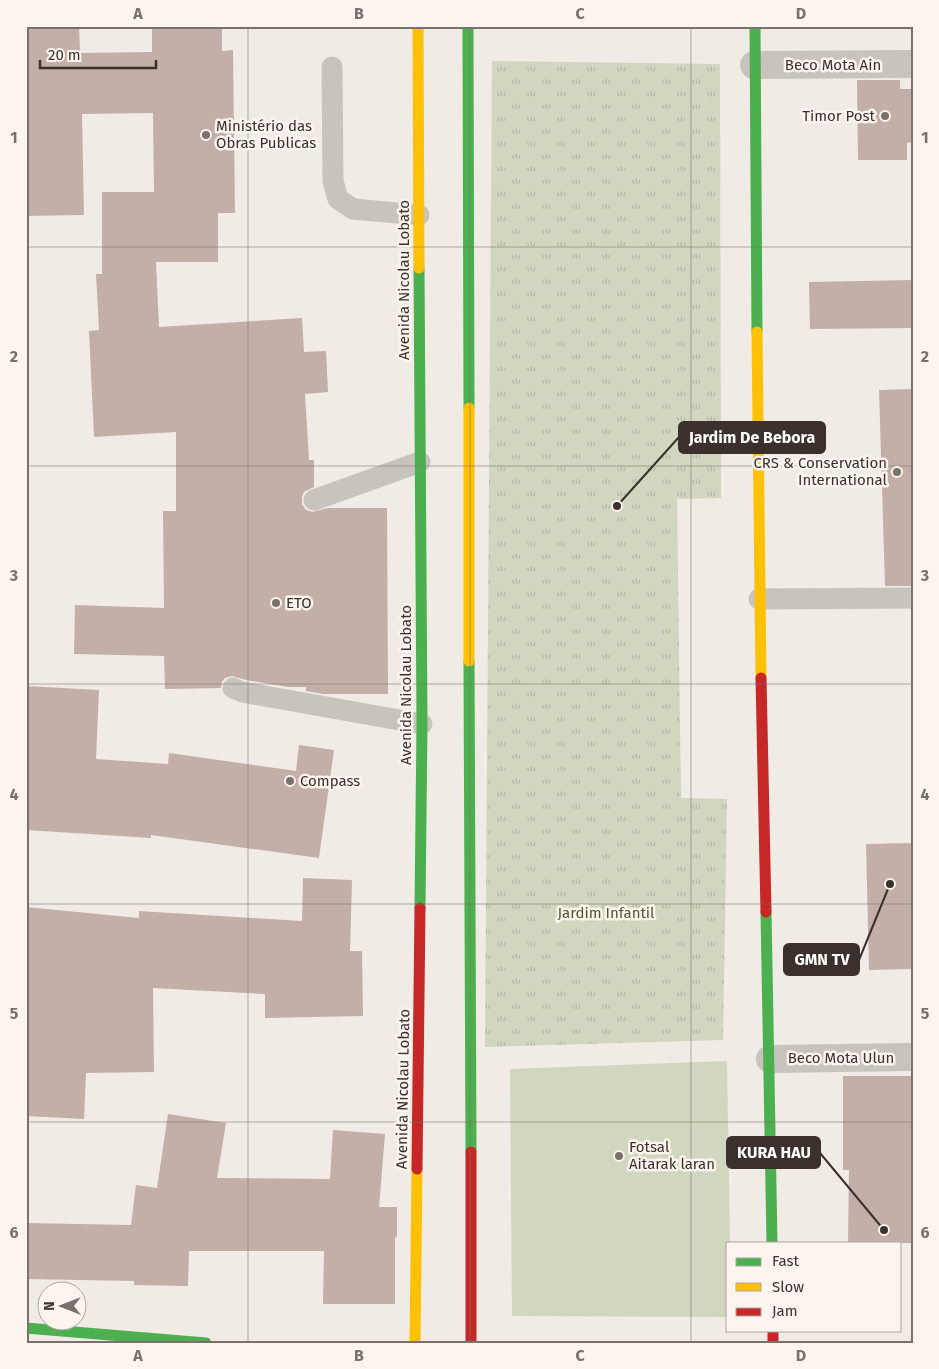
<svg xmlns="http://www.w3.org/2000/svg" width="939" height="1369" viewBox="0 0 939 1369" font-family="'Fira Sans',sans-serif">
<style>
.park{fill:url(#park-tufts)}
.pitch{fill:#d1d6bf}
.building{fill:#c3afa7}
.lines{fill:none;stroke-linecap:round;stroke-linejoin:round}
.lane{stroke:#c9c3be;stroke-width:21}
.street{stroke:#c9c3be;stroke-width:28}
.fast{stroke:#4caf50;stroke-width:11}
.slow{stroke:#ffc107;stroke-width:11}
.jam{stroke:#c62828;stroke-width:11}
.grid{fill:none;stroke:#7a716c;stroke-width:1;stroke-opacity:0.55}
.poi-dot{fill:#7a716c;stroke:#fbf5ee;stroke-width:2}
.labels{text-anchor:middle;stroke-width:5;stroke-linejoin:round;paint-order:stroke}
.street-label{font-size:15px;fill:#3b302b;stroke:#fbf5ee}
.poi-label{font-size:15px;fill:#3b302b;stroke:#fbf5ee;text-anchor:start}
.park-label{font-size:15px;fill:#4a5a2e;stroke:#fbf5ee}
.leader{fill:none;stroke:#3b302b;stroke-width:2}
.callout-dot{fill:#3b302b;stroke:#fbf5ee;stroke-width:2}
.callout{fill:#3b302b;stroke:#3b302b;stroke-width:2}
.callout-label{font-size:16px;text-anchor:middle;font-weight:bold;fill:#fff}
.neatline{fill:none;stroke:#7a716c;stroke-width:2}
.grid-label{font-size:16px;text-anchor:middle;font-weight:bold;fill:#7a716c}
</style>
<defs>
<pattern id="park-tufts" width="24" height="20" patternUnits="userSpaceOnUse" patternTransform="scale(1.25)"><rect width="24" height="20" fill="#d1d6bf"/><path d="M3 7l-1-3M5 7V3M7 7l1-3M15 17l-1-3M17 17v-4M19 17l1-3" fill="none" stroke="#b4b8a4"/></pattern>
</defs>
<rect width="100%" height="100%" fill="#f0ebe5"/>
<path class="park" d="M 492,61 L 720,64 L 721,498 L 677,499 L 681,798 L 727,799 L 723,1040 L 485,1047 Z"/>
<path class="pitch" d="M 727,1061 L 730,1243 L 728,1243 L 728,1317 L 512,1316 L 510,1069 Z"/>
<path class="building" d="M 79,26 L 80,53 L 152,52 L 152,26 L 222,26 L 222,51 L 233,50 L 235,213 L 218,213 L 218,262 L 156,262 L 159,327 L 302,318 L 304,352 L 326,351 L 328,392 L 305,394 L 309,460 L 314,460 L 314,487 L 304,492 L 302,497 L 302,504 L 306,510 L 312,512 L 328,508 L 387,508 L 388,694 L 323,694 L 306,691 L 306,687 L 288,687 L 246,680 L 232,676 L 225,678 L 222,682 L 221,688 L 165,689 L 164,656 L 74,654 L 75,605 L 164,608 L 163,511 L 176,511 L 176,432 L 94,437 L 89,331 L 99,330 L 96,274 L 102,274 L 102,192 L 154,192 L 153,113 L 82,114 L 84,215 L 26,216 L 26,27 Z
M 857,80 L 900,80 L 900,89 L 913,89 L 913,142 L 907,143 L 907,160 L 858,160 Z
M 913,280 L 913,328 L 810,329 L 809,282 Z
M 913,389 L 913,586 L 885,586 L 879,390 Z
M 26,686 L 99,690 L 96,759 L 168,764 L 169,753 L 296,771 L 299,745 L 334,750 L 319,858 L 151,835 L 151,838 L 26,830 Z
M 913,843 L 913,969 L 869,970 L 866,844 Z
M 303,878 L 352,880 L 350,951 L 362,951 L 363,1016 L 265,1018 L 265,994 L 153,988 L 154,1072 L 86,1073 L 84,1119 L 26,1116 L 26,907 L 139,918 L 139,911 L 302,921 Z
M 843,1076 L 913,1076 L 913,1243 L 848,1243 L 849,1170 L 843,1170 Z
M 168,1114 L 226,1123 L 217,1178 L 330,1179 L 333,1130 L 385,1134 L 379,1207 L 397,1207 L 397,1237 L 395,1237 L 395,1304 L 323,1304 L 324,1251 L 189,1251 L 188,1286 L 134,1285 L 134,1281 L 26,1279 L 26,1223 L 131,1225 L 136,1185 L 157,1188 Z"/>
<g class="lines">
<path class="lane" d="M 332,67 L 333,181 L 338,199 L 353,209 L 419,215
M 314,500 L 420,462
M 759,599 L 913,598
M 233,688 L 242,692 L 422,724"/>
<path class="street" d="M 754,65 L 913,64
M 770,1059 L 913,1057"/>
<path class="fast" d="M 468,26 L 469,408
M 755,26 L 757,332
M 419,268 L 422,724 L 420,908
M 469,661 L 471,1152
M 766,912 L 772,1243
M 26,1328 L 206,1343"/>
<path class="slow" d="M 418,26 L 419,268
M 757,332 L 761,678
M 469,408 L 469,661
M 415,1343 L 417,1169"/>
<path class="jam" d="M 761,678 L 766,912
M 471,1152 L 471,1343
M 417,1169 L 420,908
M 773,1330 L 773,1343"/>
</g>
<path class="grid" d="M 248,26 L 248,1343M 470,26 L 470,1343M 691,26 L 691,1343M 26,247 L 913,247M 26,466 L 913,466M 26,684 L 913,684M 26,904 L 913,904M 26,1122 L 913,1122"/>
<g class="poi-dot">
<circle cx="885" cy="116" r="5"/>
<circle cx="206" cy="135" r="5"/>
<circle cx="897" cy="472" r="5"/>
<circle cx="276" cy="603" r="5"/>
<circle cx="290" cy="781" r="5"/>
<circle cx="619" cy="1156" r="5"/>
</g>
<g class="labels">
<g class="street-label">
<text x="833" y="70">Beco Mota Ain</text>
<text transform="translate(404 280) rotate(-90)" y="5">Avenida Nicolau Lobato</text>
<text transform="translate(406 685) rotate(-90)" y="5">Avenida Nicolau Lobato</text>
<text x="841" y="1063">Beco Mota Ulun</text>
<text transform="translate(403 1089) rotate(-89)" y="5">Avenida Nicolau Lobato</text>
</g>
<g class="poi-label">
<text x="875" y="121" text-anchor="end">Timor Post</text>
<text x="216" y="131">Ministério das<tspan x="216" dy="17">Obras Publicas</tspan></text>
<text x="887" y="468" text-anchor="end">CRS &amp; Conservation<tspan x="887" dy="17">International</tspan></text>
<text x="286" y="608">ETO</text>
<text x="300" y="786">Compass</text>
<text x="629" y="1152">Fotsal<tspan x="629" dy="17">Aitarak laran</tspan></text>
</g>
<g class="park-label">
<text x="606" y="918">Jardim Infantil</text>
</g>
</g>
<path class="leader" d="M617 506L679 437M890 884L859 960M884 1230L820 1153"/>
<g class="callout-dot">
<circle cx="617" cy="506" r="5"/>
<circle cx="890" cy="884" r="5"/>
<circle cx="884" cy="1230" r="5"/>
</g>
<g class="callout">
<rect x="679" y="422" width="146" height="31" rx="5"/>
<rect x="784" y="944" width="75" height="31" rx="5"/>
<rect x="727" y="1137" width="93" height="31" rx="5"/>
</g>
<g class="callout-label">
<text x="752" y="443">Jardim De Bebora</text>
<text x="822" y="965">GMN TV</text>
<text x="774" y="1158">KURA HAU</text>
</g>
<rect width="939" height="1369" fill="none" stroke="#fbf5ee" stroke-width="55"/>
<rect x="726" y="1242" width="175" height="90" fill="#fbf5ee" stroke="#aea6a0"/>
<rect x="736" y="1258" width="25" height="8" fill="#4caf50" stroke="#aea6a0"/>
<text x="772" y="1266" font-size="15" fill="#3b302b">Fast</text>
<rect x="736" y="1283" width="25" height="8" fill="#ffc107" stroke="#aea6a0"/>
<text x="772" y="1292" font-size="15" fill="#3b302b">Slow</text>
<rect x="736" y="1308" width="25" height="8" fill="#c62828" stroke="#aea6a0"/>
<text x="772" y="1316" font-size="15" fill="#3b302b">Jam</text>
<g transform="translate(62 1306) rotate(270)"><circle r="24" fill="#fbf5ee" stroke="#aea6a0"/>
<path d="M0-4L9 19L0 12L-9 19Z" fill="#7a716c"/>
<text y="-8" font-size="14" font-weight="bold" text-anchor="middle" fill="#3b302b">N</text>
</g>
<path d="M40 60v8h116v-8" fill="none" stroke="#3b302b" stroke-width="2.5"/>
<text x="48" y="60" font-size="15" fill="#3b302b" stroke="#fbf5ee" stroke-width="4" paint-order="stroke">20 m</text>
<rect x="28" y="28" width="884" height="1314" class="neatline"/>
<g class="grid-label">
<text x="138" y="19">A</text>
<text x="359" y="19">B</text>
<text x="580" y="19">C</text>
<text x="801" y="19">D</text>
<text x="14" y="143">1</text>
<text x="925" y="143">1</text>
<text x="14" y="362">2</text>
<text x="925" y="362">2</text>
<text x="14" y="581">3</text>
<text x="925" y="581">3</text>
<text x="14" y="800">4</text>
<text x="925" y="800">4</text>
<text x="14" y="1019">5</text>
<text x="925" y="1019">5</text>
<text x="14" y="1238">6</text>
<text x="925" y="1238">6</text>
<text x="138" y="1361">A</text>
<text x="359" y="1361">B</text>
<text x="580" y="1361">C</text>
<text x="801" y="1361">D</text>
</g>
</svg>
